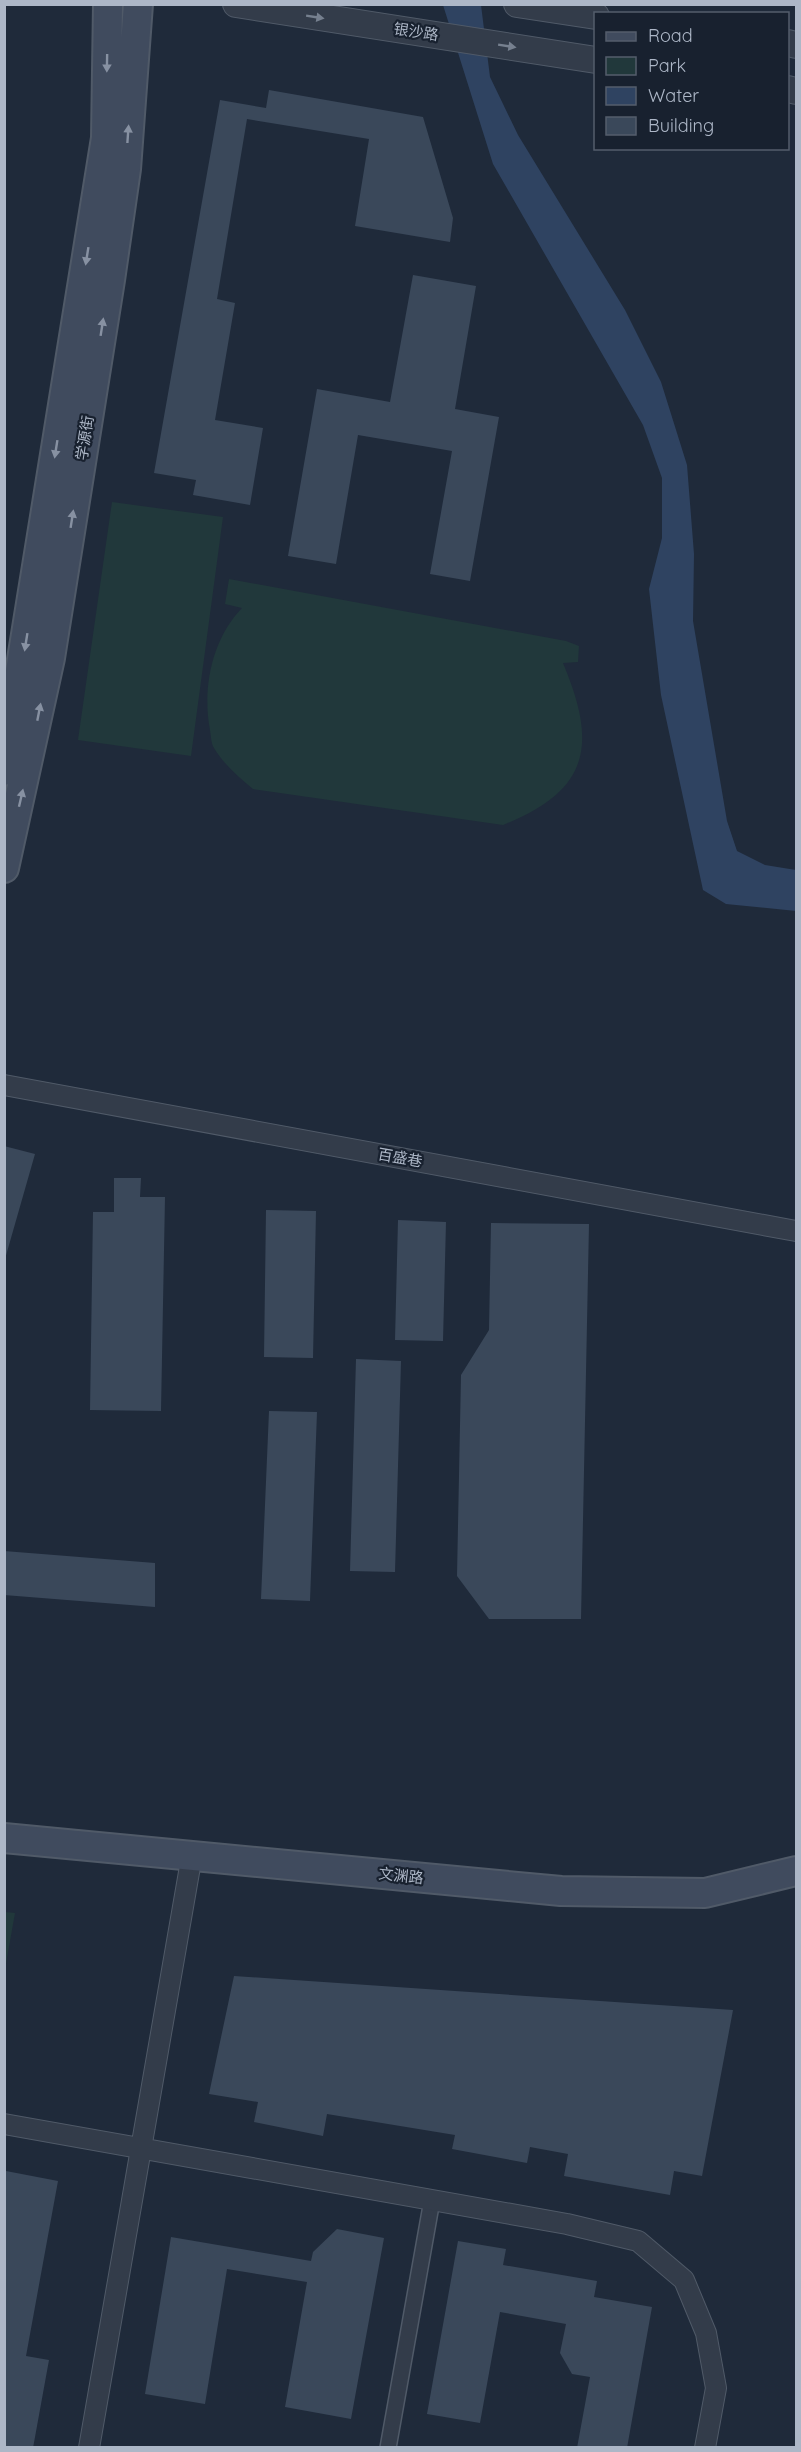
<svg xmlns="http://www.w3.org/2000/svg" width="801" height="2452" viewBox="0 0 801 2452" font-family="Quicksand,'Noto Sans SC',sans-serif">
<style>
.green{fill:#21383b}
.water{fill:#2f4361}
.building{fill:#3a485a}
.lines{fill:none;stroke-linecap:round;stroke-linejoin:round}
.pedestrian-casing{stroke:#505a68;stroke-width:18}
.minor-casing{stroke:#505a68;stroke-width:22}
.tertiary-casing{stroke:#505a68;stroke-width:28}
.secondary-casing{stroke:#505a68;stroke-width:32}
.pedestrian{stroke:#333c4a;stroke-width:15}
.minor{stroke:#333c4a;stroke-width:20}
.tertiary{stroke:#333c4a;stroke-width:26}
.secondary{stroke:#404b5e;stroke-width:28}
.oneway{fill:#76808f}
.oneway2{fill:#8791a2}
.labels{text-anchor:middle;stroke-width:4.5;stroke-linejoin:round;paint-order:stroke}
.street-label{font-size:15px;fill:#adb7c7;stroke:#18212f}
</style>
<rect width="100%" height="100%" fill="#1f2a3a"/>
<path class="green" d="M 112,502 L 223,517 L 191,756 L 78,740 Z
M 229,579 L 566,641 L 579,646 L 578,662 L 563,663 C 597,744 591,790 503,825 L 253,789 C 239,777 224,765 214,748 C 211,743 211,736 210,730 C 202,688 212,639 242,608 L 225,604 Z
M 5,1912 L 15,1913 L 5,1969 L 4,1912 Z"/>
<path class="water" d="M 443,5 L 481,5 L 490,77 L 518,135 L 625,310 L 661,382 L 687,465 L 694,554 L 693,621 L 727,821 L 737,851 L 765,865 L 796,870 L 796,911 L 726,904 L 703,890 L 661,695 L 649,589 L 662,538 L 662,478 L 643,425 L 493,164 Z"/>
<path class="building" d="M 269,90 L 423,117 L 453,218 L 450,242 L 355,226 L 369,139 L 247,119 L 217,299 L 235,303 L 215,420 L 263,428 L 250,505 L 193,495 L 196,480 L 154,473 L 220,100 L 266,108 Z
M 413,275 L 476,286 L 455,409 L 499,417 L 470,581 L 430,574 L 452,451 L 358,435 L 336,564 L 288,556 L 317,389 L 390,402 Z
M 4,1146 L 35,1154 L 5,1259 L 4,1259 Z
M 114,1178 L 141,1178 L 140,1197 L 165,1197 L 161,1411 L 90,1410 L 93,1212 L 114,1212 Z
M 266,1210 L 316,1211 L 313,1358 L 264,1357 Z
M 398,1220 L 446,1222 L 443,1341 L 395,1340 Z
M 491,1223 L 589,1224 L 581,1619 L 489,1619 L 457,1576 L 461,1375 L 489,1330 Z
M 356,1359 L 401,1361 L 395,1572 L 350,1571 Z
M 269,1411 L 317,1412 L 310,1601 L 261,1599 Z
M 4,1551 L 155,1563 L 155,1607 L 4,1595 Z
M 234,1976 L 733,2010 L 702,2176 L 674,2171 L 670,2195 L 564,2176 L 568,2154 L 530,2147 L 527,2163 L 452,2149 L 455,2135 L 327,2114 L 323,2136 L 254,2122 L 258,2102 L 209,2094 Z
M 6,2171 L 58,2181 L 26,2356 L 49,2360 L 33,2448 L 4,2448 Z
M 337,2229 L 384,2238 L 351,2419 L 285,2407 L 307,2282 L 227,2269 L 205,2404 L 145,2394 L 171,2237 L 311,2261 L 313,2252 Z
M 458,2241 L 506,2249 L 503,2265 L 597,2281 L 594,2297 L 652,2307 L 627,2448 L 577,2448 L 590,2377 L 572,2374 L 560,2353 L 566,2324 L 500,2312 L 480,2423 L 427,2414 Z"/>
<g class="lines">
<g class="pedestrian-casing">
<path id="pedestrian" d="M 388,2448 L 432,2200"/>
</g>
<g class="minor-casing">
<path id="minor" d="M 4,1085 L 796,1231
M 4,2124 L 567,2224 L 638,2241 L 684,2280 L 706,2333 L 716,2388 L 705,2448
M 89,2448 L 192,1855"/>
</g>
<g class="tertiary-casing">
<path id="tertiary" d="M 236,4 L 596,60
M 517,4 L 596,16
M 788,43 L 796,45
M 788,89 L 796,91"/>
</g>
<g class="secondary-casing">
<path id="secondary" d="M 4,771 L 106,138 L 108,4
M 4,868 L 50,658 L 110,280 L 126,169 L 138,4
M 4,1838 L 561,1891 L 705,1893 L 796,1871"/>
</g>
<use href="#pedestrian" class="pedestrian"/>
<use href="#minor" class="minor"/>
<use href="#tertiary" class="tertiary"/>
<use href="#secondary" class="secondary"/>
</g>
<defs><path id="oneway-solid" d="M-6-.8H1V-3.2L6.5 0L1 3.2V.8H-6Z" transform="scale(1.5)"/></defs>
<g class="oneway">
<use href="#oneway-solid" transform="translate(315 17) rotate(9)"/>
<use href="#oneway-solid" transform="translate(507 46) rotate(9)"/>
</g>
<g class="oneway2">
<use href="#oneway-solid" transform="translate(107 63) rotate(91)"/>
<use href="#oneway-solid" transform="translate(128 134) rotate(-86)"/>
<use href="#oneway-solid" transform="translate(87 256) rotate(99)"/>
<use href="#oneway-solid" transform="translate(102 327) rotate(-81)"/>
<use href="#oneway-solid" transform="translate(56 449) rotate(99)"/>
<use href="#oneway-solid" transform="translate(72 519) rotate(-81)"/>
<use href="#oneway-solid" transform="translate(26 642) rotate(99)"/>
<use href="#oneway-solid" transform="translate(39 712) rotate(-79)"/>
<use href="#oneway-solid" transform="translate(21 798) rotate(-77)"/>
</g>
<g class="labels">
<g class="street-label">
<text transform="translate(416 32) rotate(9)" y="5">银沙路</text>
<text transform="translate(85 438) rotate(-81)" y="5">学源街</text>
<text transform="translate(400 1158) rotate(10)" y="5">百盛巷</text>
<text transform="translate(401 1876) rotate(6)" y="5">文渊路</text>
</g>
</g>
<rect width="801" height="2452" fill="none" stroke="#adb7c7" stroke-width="12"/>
<rect x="594" y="12" width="195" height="138" fill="#18212f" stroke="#545d6c" stroke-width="1.5"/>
<rect x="606" y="32" width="30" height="9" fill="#404b5e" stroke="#545d6c" stroke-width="1.5"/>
<text x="648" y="42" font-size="18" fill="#adb7c7">Road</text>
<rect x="606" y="57" width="30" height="18" fill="#21383b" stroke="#545d6c" stroke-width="1.5"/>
<text x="648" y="72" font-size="18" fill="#adb7c7">Park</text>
<rect x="606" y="87" width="30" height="18" fill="#2f4361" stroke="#545d6c" stroke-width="1.5"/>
<text x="648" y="102" font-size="18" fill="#adb7c7">Water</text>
<rect x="606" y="117" width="30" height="18" fill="#3a485a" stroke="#545d6c" stroke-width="1.5"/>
<text x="648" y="132" font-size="18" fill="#adb7c7">Building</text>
</svg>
